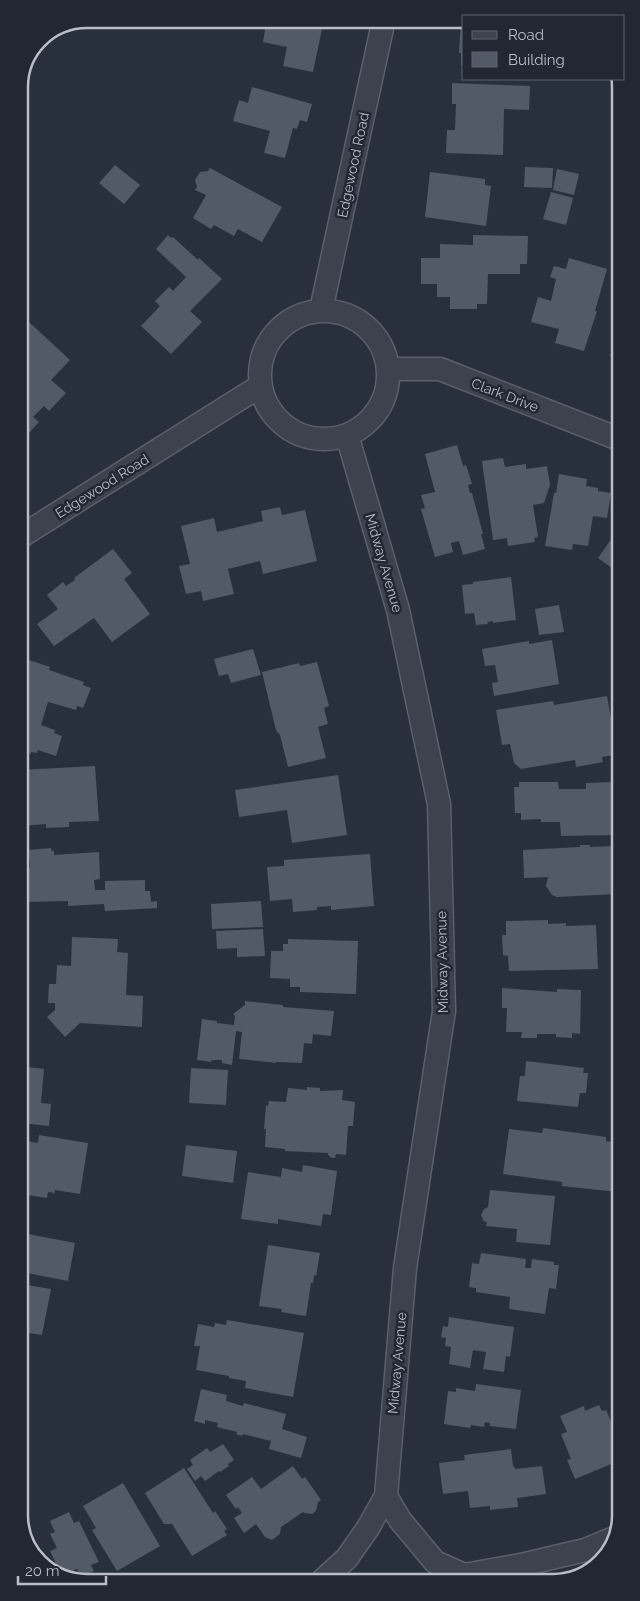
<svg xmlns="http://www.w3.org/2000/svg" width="640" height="1601" viewBox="0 0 640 1601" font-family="Raleway,sans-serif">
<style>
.building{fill:#525a68}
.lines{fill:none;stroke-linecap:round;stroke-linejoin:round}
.street-casing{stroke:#5a606b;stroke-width:25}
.street{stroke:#3c424e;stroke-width:22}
.labels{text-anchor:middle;stroke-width:5;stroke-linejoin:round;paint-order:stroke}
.street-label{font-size:14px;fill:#b8bdc8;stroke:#212733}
.rim{fill:none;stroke:#b8bdc8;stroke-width:2.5}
</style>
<rect width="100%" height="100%" fill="#28303d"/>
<path class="building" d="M 290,19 L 323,24 L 313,72 L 283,66 L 287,47 L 263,42 L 266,23 L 289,27 Z
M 461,19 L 464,19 L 464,65 L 461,65 L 461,53 L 459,53 Z
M 452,83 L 530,86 L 529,110 L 504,109 L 503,155 L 446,153 L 447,130 L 455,130 L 456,104 L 452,104 Z
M 252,87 L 312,104 L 307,122 L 300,120 L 297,129 L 293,128 L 285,158 L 264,153 L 270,131 L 233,121 L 239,100 L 248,103 Z
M 115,165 L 140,185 L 124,204 L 99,183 Z
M 525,167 L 553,168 L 552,188 L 524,187 Z
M 210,168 L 282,207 L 262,242 L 238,229 L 234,236 L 214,225 L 211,229 L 193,218 L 206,195 L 195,190 L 197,187 L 195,180 L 200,172 L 208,171 Z
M 557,169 L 579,174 L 574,195 L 553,190 Z
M 430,172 L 485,179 L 485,185 L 491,186 L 486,226 L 425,217 Z
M 551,192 L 573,198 L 566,225 L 543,219 Z
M 168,235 L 171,238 L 173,237 L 198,260 L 199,258 L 222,279 L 190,311 L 202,322 L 171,354 L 141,326 L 160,306 L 155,301 L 169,287 L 173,291 L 186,277 L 156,249 Z
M 473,235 L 528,236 L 527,264 L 520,264 L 520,274 L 488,274 L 487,304 L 477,304 L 477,309 L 450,309 L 450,297 L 437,297 L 437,284 L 421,284 L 421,258 L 440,258 L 440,244 L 473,245 Z
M 569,258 L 607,269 L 595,311 L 597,311 L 584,351 L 555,343 L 559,329 L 531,322 L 538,297 L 551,301 L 556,279 L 550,277 L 554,266 L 566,269 Z
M 29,322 L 70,360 L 51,380 L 66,393 L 49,411 L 44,406 L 33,417 L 39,422 L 20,443 L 19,332 Z
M 618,333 L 618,359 L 610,356 Z
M 457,445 L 463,466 L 466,465 L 472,484 L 468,485 L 470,493 L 472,493 L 483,534 L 481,534 L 485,549 L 463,555 L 459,541 L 451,543 L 453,552 L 435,557 L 421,509 L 425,508 L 421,495 L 435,492 L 425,454 Z
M 503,458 L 505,467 L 526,464 L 526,469 L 547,466 L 550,485 L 544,503 L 533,505 L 538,537 L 534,538 L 535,542 L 508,546 L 507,538 L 493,540 L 482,461 Z
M 559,474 L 587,479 L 586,486 L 598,488 L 598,491 L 611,493 L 607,518 L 593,516 L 588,546 L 573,544 L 572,550 L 545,546 L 554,493 L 556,493 Z
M 280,507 L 282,515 L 305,510 L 317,561 L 263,574 L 260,561 L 228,569 L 234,594 L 203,601 L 201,591 L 186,594 L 179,566 L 190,564 L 181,526 L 214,518 L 217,532 L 263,521 L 261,511 Z
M 619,528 L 619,573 L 598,558 Z
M 113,549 L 132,573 L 124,579 L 150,614 L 112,642 L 94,618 L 54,646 L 37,624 L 58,609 L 47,595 L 63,582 L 66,586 L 75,580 L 74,578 Z
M 511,577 L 516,620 L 493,623 L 493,621 L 487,622 L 488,624 L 476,625 L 474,613 L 465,614 L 462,585 L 473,584 L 473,582 Z
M 559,605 L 564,632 L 539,635 L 535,609 Z
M 552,640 L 559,684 L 494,696 L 492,683 L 498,682 L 495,665 L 485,666 L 482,649 L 529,641 L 529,644 Z
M 253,649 L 261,675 L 231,683 L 228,674 L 219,676 L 214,659 Z
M 20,657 L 50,667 L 49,670 L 84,682 L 83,685 L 91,688 L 83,708 L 77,706 L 76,710 L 48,702 L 41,725 L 55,730 L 54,733 L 62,736 L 56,756 L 38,750 L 37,753 L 31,752 L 31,754 L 20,750 Z
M 317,662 L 329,706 L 324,708 L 328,724 L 318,727 L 326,758 L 288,767 L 280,735 L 276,730 L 262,672 L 299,663 L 300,666 Z
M 607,696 L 615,742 L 613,742 L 615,755 L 602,757 L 603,762 L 576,767 L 575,760 L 521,769 L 514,763 L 510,744 L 502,745 L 496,710 L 553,701 L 554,705 Z
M 95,766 L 99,821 L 69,822 L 69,827 L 46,828 L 46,824 L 21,826 L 20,770 Z
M 338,775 L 347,835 L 292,843 L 287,810 L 239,817 L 235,790 Z
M 519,782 L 558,782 L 559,789 L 586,789 L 586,783 L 614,782 L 616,835 L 561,836 L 560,822 L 541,822 L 541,819 L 521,820 L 521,813 L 515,813 L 514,787 L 519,787 Z
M 580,845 L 590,845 L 590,847 L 615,846 L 617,894 L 557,897 L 552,895 L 546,886 L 548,877 L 524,878 L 523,850 L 580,847 Z
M 51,848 L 52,851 L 54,851 L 54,855 L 99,852 L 100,879 L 94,880 L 95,890 L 105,890 L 105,881 L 145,880 L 145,891 L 150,891 L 151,902 L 157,901 L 157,908 L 105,911 L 104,904 L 68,906 L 68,901 L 23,902 L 21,869 L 30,868 L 29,850 Z
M 370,854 L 374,906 L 331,910 L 331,906 L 317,907 L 317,910 L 293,912 L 292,899 L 270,901 L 267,867 L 284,866 L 284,860 Z
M 261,901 L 263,927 L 212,929 L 211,904 Z
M 548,920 L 548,924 L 566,923 L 566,926 L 596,925 L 598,969 L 509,971 L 508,956 L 503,955 L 502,935 L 506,935 L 506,921 Z
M 263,929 L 265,956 L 237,957 L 237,948 L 217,949 L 216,931 Z
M 72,937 L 118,939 L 117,952 L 128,953 L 126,995 L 143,996 L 142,1027 L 80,1023 L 65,1037 L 47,1017 L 55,1010 L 55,1003 L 48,1003 L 49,984 L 56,984 L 57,965 L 71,966 Z
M 288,939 L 358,941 L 356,994 L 300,992 L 300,987 L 290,987 L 290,979 L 270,978 L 271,951 L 283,951 L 283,944 L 288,944 Z
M 502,988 L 557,992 L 557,989 L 581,990 L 580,1034 L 572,1033 L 572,1038 L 556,1037 L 556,1034 L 537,1034 L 537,1038 L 521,1038 L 522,1032 L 506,1032 L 507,1008 L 502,1008 Z
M 245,1001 L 283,1005 L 283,1007 L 334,1011 L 331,1036 L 313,1034 L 312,1044 L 304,1043 L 302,1063 L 276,1062 L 276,1063 L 239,1059 L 242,1032 L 236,1031 L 232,1065 L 222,1063 L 222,1060 L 212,1060 L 211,1062 L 197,1060 L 202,1019 L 217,1021 L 217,1023 L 234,1025 L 235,1016 L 233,1014 L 245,1005 Z
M 526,1061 L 584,1068 L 583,1073 L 588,1073 L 586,1093 L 580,1093 L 578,1107 L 517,1101 L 520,1076 L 525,1076 Z
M 21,1066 L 44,1069 L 41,1103 L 51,1104 L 49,1126 L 21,1123 Z
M 191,1068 L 228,1070 L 226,1105 L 189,1103 Z
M 307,1087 L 320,1088 L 320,1091 L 343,1090 L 342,1100 L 355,1102 L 353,1126 L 348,1126 L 346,1155 L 336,1154 L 335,1158 L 332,1158 L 328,1155 L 328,1153 L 285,1151 L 285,1149 L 265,1147 L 266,1129 L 264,1129 L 266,1105 L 268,1106 L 269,1101 L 286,1102 L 288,1088 L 307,1090 Z
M 543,1128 L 606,1137 L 606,1141 L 619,1143 L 616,1165 L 620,1166 L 618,1192 L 562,1186 L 562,1182 L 503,1174 L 509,1129 L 542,1133 Z
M 39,1135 L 88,1143 L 80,1194 L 55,1190 L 55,1193 L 48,1192 L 47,1198 L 21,1194 L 21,1140 L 38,1143 Z
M 186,1145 L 237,1151 L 233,1183 L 182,1176 Z
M 303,1165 L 337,1171 L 331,1215 L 323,1214 L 321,1226 L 278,1219 L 278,1224 L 241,1219 L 248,1172 L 281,1177 L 282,1168 L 302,1172 Z
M 490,1190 L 555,1196 L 550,1245 L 516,1242 L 517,1229 L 486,1226 L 487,1223 L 483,1220 L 481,1215 L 484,1209 L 488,1207 Z
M 23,1233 L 75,1243 L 68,1281 L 22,1272 L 22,1239 Z
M 268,1245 L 320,1253 L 316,1276 L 314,1275 L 313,1283 L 311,1283 L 306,1316 L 281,1312 L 282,1309 L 259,1306 Z
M 481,1253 L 526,1259 L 525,1268 L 531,1268 L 532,1259 L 554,1262 L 554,1265 L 559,1265 L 556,1289 L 549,1288 L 545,1314 L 509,1309 L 510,1297 L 476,1292 L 476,1288 L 469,1287 L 472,1263 L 479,1264 Z
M 22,1276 L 28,1277 L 27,1285 L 51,1289 L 42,1335 L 22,1332 Z
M 449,1317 L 514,1327 L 510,1357 L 506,1356 L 504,1372 L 483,1369 L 486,1352 L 473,1350 L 470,1368 L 449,1364 L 451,1347 L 445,1346 L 446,1338 L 441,1337 L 443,1326 L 448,1327 Z
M 227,1320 L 304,1333 L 293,1397 L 245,1388 L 246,1381 L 229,1378 L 229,1376 L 196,1370 L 200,1346 L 194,1346 L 198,1324 L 214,1327 L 215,1323 L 226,1325 Z
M 476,1384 L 521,1390 L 516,1429 L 490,1426 L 490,1423 L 485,1422 L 484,1427 L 471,1425 L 470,1428 L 444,1424 L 448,1391 L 456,1392 L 456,1388 L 475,1391 Z
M 201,1389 L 227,1395 L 226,1401 L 243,1406 L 244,1403 L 286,1414 L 282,1429 L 307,1437 L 301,1458 L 269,1449 L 271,1441 L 243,1434 L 242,1436 L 236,1434 L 237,1432 L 217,1427 L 218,1423 L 205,1420 L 205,1424 L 194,1421 Z
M 599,1405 L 602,1411 L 606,1410 L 621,1444 L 621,1460 L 575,1479 L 567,1460 L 571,1459 L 561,1434 L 567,1432 L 560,1416 L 584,1406 L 585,1411 Z
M 223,1444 L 234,1460 L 228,1464 L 229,1466 L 220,1472 L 219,1471 L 205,1481 L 201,1476 L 195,1481 L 187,1469 L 193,1465 L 190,1460 L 207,1448 L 210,1452 Z
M 511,1449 L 513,1466 L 516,1469 L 542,1466 L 546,1494 L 517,1498 L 518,1507 L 490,1510 L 490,1506 L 470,1508 L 468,1491 L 443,1494 L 439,1463 L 465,1460 L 464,1455 Z
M 293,1466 L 302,1479 L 305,1477 L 321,1500 L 318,1502 L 316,1511 L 312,1514 L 304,1513 L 303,1512 L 281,1527 L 280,1534 L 272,1540 L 265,1537 L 256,1524 L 244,1533 L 234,1518 L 242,1513 L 238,1507 L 236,1509 L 226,1495 L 252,1477 L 261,1489 Z
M 184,1468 L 213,1513 L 215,1511 L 227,1529 L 224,1531 L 227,1535 L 192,1556 L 172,1524 L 164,1524 L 145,1493 Z
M 123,1483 L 160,1546 L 117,1571 L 92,1530 L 96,1528 L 83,1506 Z
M 69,1512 L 74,1523 L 79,1521 L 99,1562 L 91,1565 L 94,1571 L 81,1577 L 77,1569 L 63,1575 L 61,1574 L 50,1551 L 57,1548 L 50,1534 L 55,1532 L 50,1521 Z"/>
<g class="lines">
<g class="street-casing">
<path id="street" d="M 321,310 L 384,19
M260 375a64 64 0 1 1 128 0a64 64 0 1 1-128 0Z
M 388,369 L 440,369 L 619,439
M 20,537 L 260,386
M 386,1496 L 400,1520 L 435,1562 L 464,1575
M 323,1580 L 347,1558 L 368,1528 L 386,1496 L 405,1268 L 444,1011 L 439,804 L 398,610 L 347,435
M 450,1580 L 464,1575 L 521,1565 L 585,1550 L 614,1538"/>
</g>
<use href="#street" class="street"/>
</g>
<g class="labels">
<g class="street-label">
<text transform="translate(353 165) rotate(-78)" y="5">Edgewood Road</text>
<text transform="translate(505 395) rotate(21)" y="5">Clark Drive</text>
<text transform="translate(102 486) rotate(-32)" y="5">Edgewood Road</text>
<text transform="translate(384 563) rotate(74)" y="5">Midway Avenue</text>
<text transform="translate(442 962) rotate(-91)" y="5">Midway Avenue</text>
<text transform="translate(397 1363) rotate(-85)" y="5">Midway Avenue</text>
</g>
</g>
<path d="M0 0H640V1601H0ZM87 28H553A59 59 0 0 1 612 87V1515A59 59 0 0 1 553 1574H87A59 59 0 0 1 28 1515V87A59 59 0 0 1 87 28Z" fill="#212733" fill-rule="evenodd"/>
<path class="rim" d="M87 28H553A59 59 0 0 1 612 87V1515A59 59 0 0 1 553 1574H87A59 59 0 0 1 28 1515V87A59 59 0 0 1 87 28Z"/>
<rect x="462" y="15" width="162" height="65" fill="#212733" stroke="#5d636f"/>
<rect x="472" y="31" width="25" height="8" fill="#3c424e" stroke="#5d636f"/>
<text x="508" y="40" font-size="15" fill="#b8bdc8">Road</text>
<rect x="472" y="52" width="25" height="15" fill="#525a68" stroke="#5d636f"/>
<text x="508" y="65" font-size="15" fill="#b8bdc8">Building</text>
<path d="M18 1576v8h88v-8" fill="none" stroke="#b8bdc8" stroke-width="2.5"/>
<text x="25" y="1576" font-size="15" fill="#b8bdc8" stroke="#212733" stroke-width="4" paint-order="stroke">20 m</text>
</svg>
